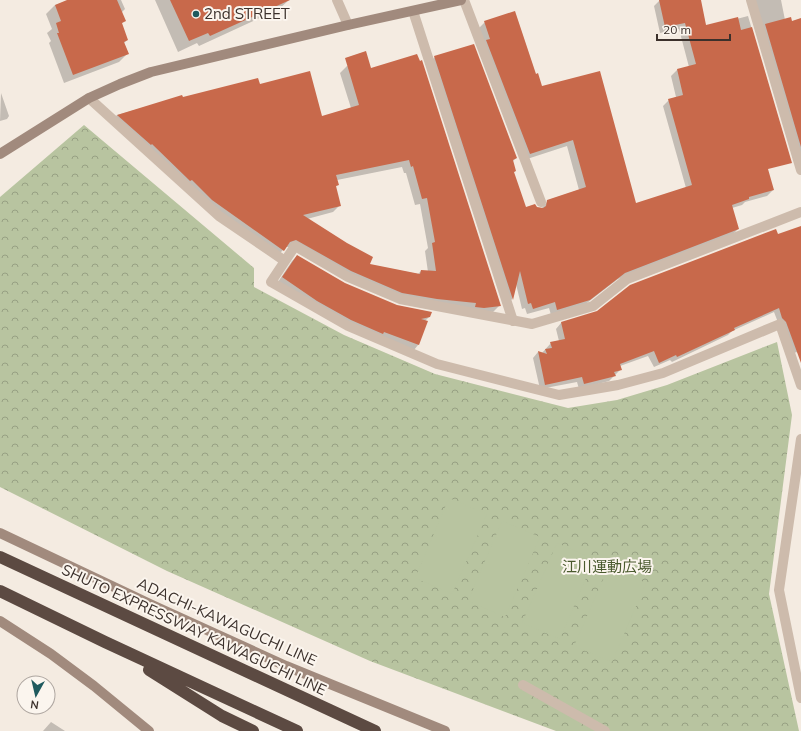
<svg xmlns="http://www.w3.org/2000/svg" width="801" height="731" viewBox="0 0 801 731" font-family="Mulish,'Noto Sans JP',sans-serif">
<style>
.park{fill:url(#park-crowns)}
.pitch{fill:#b8c4a0}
.shadow{fill:#0003;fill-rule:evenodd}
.building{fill:#c8694b;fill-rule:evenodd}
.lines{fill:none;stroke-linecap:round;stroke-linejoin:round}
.lane{stroke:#cdbbac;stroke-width:10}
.street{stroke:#cdbbac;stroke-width:10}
.secondary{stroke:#a18a7d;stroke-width:10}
.highway{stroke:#5c4a42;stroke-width:12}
.poi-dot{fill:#1f5a5e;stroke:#fbf5ee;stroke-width:1.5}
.labels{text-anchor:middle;stroke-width:4;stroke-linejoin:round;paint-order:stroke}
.poi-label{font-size:15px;fill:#3b302b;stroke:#fbf5ee;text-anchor:start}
.park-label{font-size:15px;fill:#4a5a2e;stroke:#fbf5ee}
.street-label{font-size:15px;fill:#3b302b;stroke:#fbf5ee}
</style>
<defs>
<pattern id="park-crowns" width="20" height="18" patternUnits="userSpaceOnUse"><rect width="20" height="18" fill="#b8c4a0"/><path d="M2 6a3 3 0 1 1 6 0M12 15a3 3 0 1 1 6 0" fill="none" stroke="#97a083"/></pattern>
</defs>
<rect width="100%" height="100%" fill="#f4ebe1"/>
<path class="park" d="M 84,125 L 254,268 L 254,287 L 344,335 L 435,374 L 568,408 L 617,400 L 667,385 L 777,342 L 792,415 L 769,594 L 799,731 L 556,731 L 370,661 L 167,571 L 0,487 L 0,197 Z"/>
<path class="pitch" d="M 449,498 L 487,514 L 452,594 L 415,578 Z
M 502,521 L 540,537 L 505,617 L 468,601 Z
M 557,543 L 594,559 L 560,639 L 522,623 Z
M 609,566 L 646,583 L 612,662 L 574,646 Z"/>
<path class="shadow" d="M 70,0 L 121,0 L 125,9 L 121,13 L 124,21 L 121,24 L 127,40 L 124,43 L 128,53 L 119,62 L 64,83 L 49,43 L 51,41 L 47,33 L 52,29 L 46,14 L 55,5 Z
M 155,0 L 289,0 L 279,9 L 199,46 L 197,43 L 178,52 Z
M 660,0 L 700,0 L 706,27 L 748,16 L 786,145 L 747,99 L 773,190 L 767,196 L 745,202 L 742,205 L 732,208 L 738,229 L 732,235 L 618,279 L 583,306 L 551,315 L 549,308 L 527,314 L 525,308 L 522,309 L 516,284 L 512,299 L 507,305 L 429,63 L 435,57 L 516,158 L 512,162 L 515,171 L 513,173 L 525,209 L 541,209 L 548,201 L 579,190 L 567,146 L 524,160 L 479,28 L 485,22 L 535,75 L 541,87 L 635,205 L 686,188 L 663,106 L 669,100 L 676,97 L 671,76 L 677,70 L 689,67 L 679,29 L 660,33 L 654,6 Z
M 752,0 L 781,0 L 785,20 L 791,22 L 801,19 L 801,172 Z
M 347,66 L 370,69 L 500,305 L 493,312 L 395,299 L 291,247 L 286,247 L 276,257 L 111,122 L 117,115 L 181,97 L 182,99 L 259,85 L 321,118 L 351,108 L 340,73 ZM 402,167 L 404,173 L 406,173 L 415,205 L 420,204 L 428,248 L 425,251 L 428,272 L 421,271 L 418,274 L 369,265 L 307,219 L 333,212 L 340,205 L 335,187 L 338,185 L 337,180 Z
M 1,93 L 9,116 L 7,119 L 0,121 Z
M 801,235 L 801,351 L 790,354 L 774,312 L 732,331 L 728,335 L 672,362 L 670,360 L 654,367 L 648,356 L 620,366 L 621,369 L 609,381 L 579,389 L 577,382 L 540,389 L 533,358 L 538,352 L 542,353 L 551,343 L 559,341 L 556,329 L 561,323 L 597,312 L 777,236 Z
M 297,256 L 344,284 L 397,306 L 429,317 L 425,321 L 418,345 L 414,350 L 378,338 L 278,282 L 292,261 Z
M 51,722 L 65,731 L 43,731 Z"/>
<path class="building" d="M 67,0 L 117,0 L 126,21 L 122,23 L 128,40 L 124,42 L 129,54 L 73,75 L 57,33 L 59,33 L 56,23 L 61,21 L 55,5 Z
M 170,0 L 290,0 L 210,36 L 208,33 L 189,41 Z
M 659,0 L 701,0 L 706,25 L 738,17 L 741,30 L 752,27 L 792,163 L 768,169 L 774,190 L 749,197 L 749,199 L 732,205 L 739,229 L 625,273 L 590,300 L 557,310 L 555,302 L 533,309 L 531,303 L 528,304 L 520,271 L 513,300 L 434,56 L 474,44 L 517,158 L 513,160 L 516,171 L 514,172 L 526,207 L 535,204 L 537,207 L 543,208 L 546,206 L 547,200 L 586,187 L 573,140 L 530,154 L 486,40 L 490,39 L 484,21 L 515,11 L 536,74 L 538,73 L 542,86 L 600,71 L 636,203 L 692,185 L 668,99 L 683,95 L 677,69 L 696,64 L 685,23 L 665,27 Z
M 791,17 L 792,21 L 801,18 L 801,147 L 765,24 Z
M 366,51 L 371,68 L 417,54 L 420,61 L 422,60 L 501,306 L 484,308 L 475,307 L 476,303 L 437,299 L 402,293 L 351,271 L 296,240 L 290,242 L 284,251 L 212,200 L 192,180 L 190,181 L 188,179 L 152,144 L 151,145 L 117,115 L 182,95 L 183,97 L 258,78 L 260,84 L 310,71 L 322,116 L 359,105 L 345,58 ZM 409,160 L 411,167 L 413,166 L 422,199 L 427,198 L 435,242 L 432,243 L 436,271 L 421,270 L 420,274 L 370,264 L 373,257 L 347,243 L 303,215 L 341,206 L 336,186 L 339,185 L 336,175 Z
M 801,226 L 801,363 L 786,322 L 782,318 L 779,308 L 734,328 L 735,330 L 677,357 L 676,355 L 659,363 L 654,351 L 620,364 L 622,370 L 614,372 L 616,376 L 584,384 L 582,377 L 545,385 L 538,351 L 547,354 L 545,349 L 552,348 L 550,342 L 565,339 L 561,322 L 597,311 L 630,285 L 776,229 L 778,234 Z
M 297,255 L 345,283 L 397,305 L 432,312 L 430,317 L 421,319 L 428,321 L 419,345 L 384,332 L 383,334 L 351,320 L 317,301 L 282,277 Z"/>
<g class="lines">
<path class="lane" d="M 464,0 L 541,202
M 413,11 L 513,321"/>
<path class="street" d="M 337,0 L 348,25
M 751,0 L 801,170
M 89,98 L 219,216 L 285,261 L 295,246 L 348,277 L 400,299 L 532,324 L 593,306 L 627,279 L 801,212
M 285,261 L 271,282 L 348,326 L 437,364 L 559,395 L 618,385 L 663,373 L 780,324 L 801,385
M 801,439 L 779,590 L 801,698
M 523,685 L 605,731"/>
<path class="secondary" d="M 0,154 L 89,98 L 120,84 L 151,72 L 348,25 L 461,0
M 0,533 L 152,605 L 286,666 L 445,731
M 0,621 L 51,654 L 94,686 L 149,731"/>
<path class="highway" d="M 0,557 L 375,731
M 0,591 L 105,642 L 297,731
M 149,670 L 222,716 L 253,731"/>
</g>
<circle class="poi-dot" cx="196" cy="14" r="4"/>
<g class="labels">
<g class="poi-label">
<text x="204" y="19">2nd STREET</text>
</g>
<g class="park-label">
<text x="607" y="572">江川運動広場</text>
</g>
<g class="street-label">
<text transform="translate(227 622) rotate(24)" y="5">ADACHI-KAWAGUCHI LINE</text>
<text transform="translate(194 630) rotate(25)" y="5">SHUTO EXPRESSWAY KAWAGUCHI LINE</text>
</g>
</g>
<g transform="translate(36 695) rotate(188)"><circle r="19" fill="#fbf5ee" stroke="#aea6a0"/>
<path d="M0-3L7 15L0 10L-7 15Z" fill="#1f5a5e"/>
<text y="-6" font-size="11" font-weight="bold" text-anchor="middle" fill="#3b302b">N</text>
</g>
<path d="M657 34v6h73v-6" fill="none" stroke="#3b302b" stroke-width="2"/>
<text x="663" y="34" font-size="12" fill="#3b302b" stroke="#fbf5ee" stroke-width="3" paint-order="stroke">20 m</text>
</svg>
